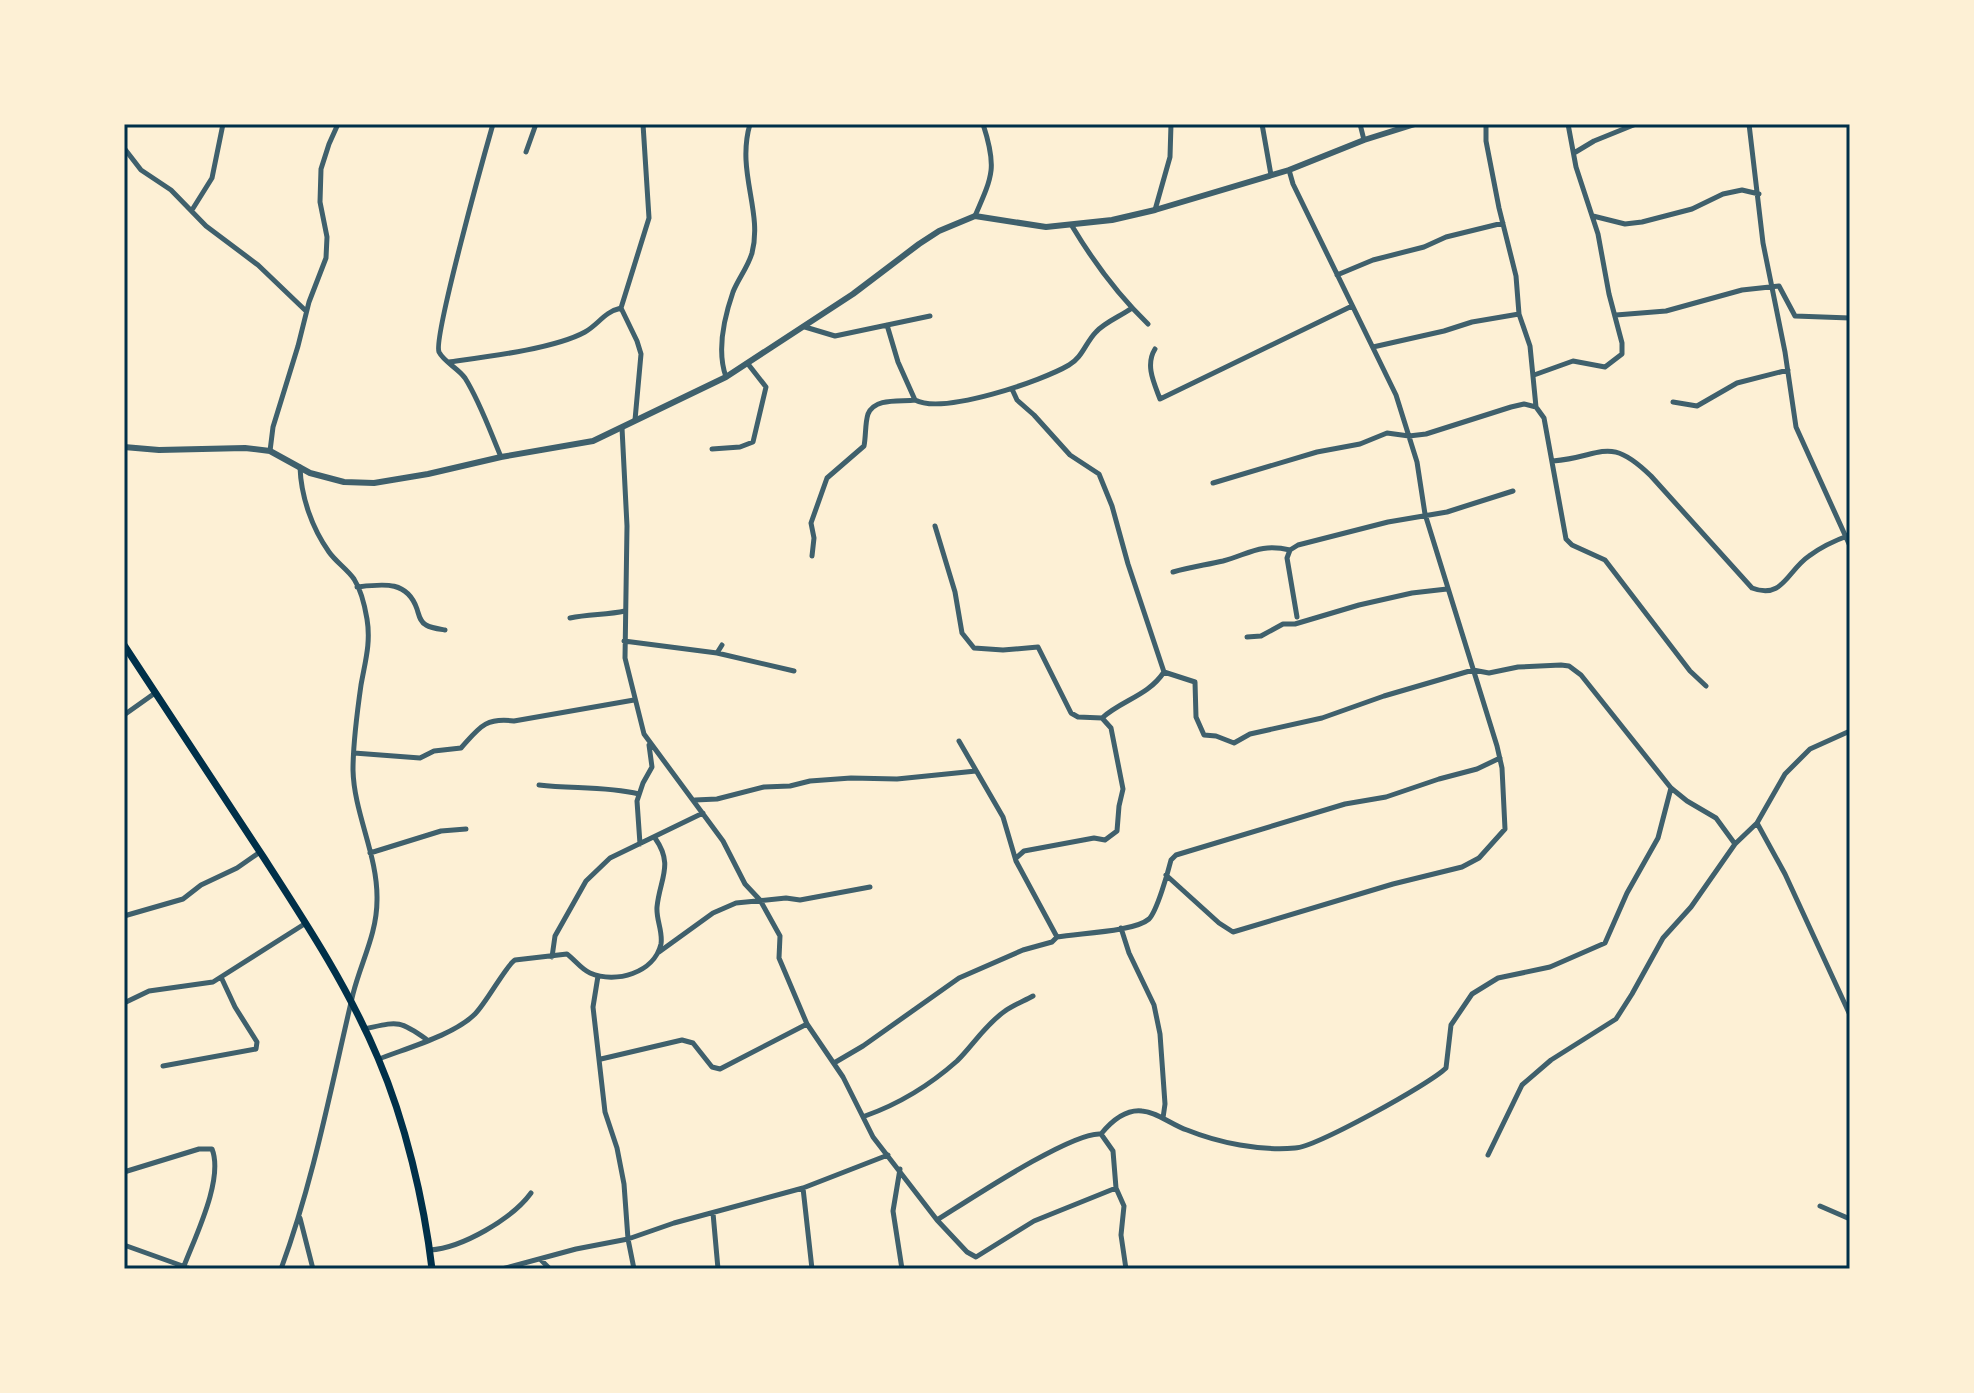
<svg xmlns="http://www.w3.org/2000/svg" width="1974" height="1393" viewBox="0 0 1974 1393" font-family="'DM Sans',sans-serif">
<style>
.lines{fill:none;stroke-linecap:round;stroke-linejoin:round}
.minor{stroke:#3f606c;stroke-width:5}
.tertiary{stroke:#3f606c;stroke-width:6}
.primary{stroke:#003049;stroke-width:7}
.neatline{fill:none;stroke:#003049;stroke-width:3}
</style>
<rect width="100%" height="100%" fill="#fdf0d5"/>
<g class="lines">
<path class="minor" d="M 493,124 C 485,152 433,338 439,352 C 444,362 458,368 465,378 C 480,402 490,431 501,457
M 1262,124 L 1271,175
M 1360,124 L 1364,140
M 1486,124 L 1486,141 L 1499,208 L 1516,276 L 1519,314 L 1530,346 L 1536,407 L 1544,418 L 1566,539 L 1572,545 L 1605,560 L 1690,671 L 1706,686
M 1749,124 L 1763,243 L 1785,352 L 1796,427 L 1850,546
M 124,148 L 141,170 L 171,190 L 206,226 L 258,265 L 306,311
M 526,152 L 536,124
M 1574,153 L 1594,141 L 1636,124
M 192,210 L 212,178 L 223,124
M 1155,210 L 1170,157 L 1171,124
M 975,216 C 993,175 997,167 983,124
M 1593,216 L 1625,224 L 1642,222 L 1692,209 L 1723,194 L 1742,190 L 1759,194
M 1072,226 C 1093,261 1119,296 1148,324
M 1337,275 L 1373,260 L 1424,247 L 1446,237 L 1503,223
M 1616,315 L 1666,311 L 1742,290 L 1779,286 L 1795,316 L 1850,318
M 887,325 L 898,362 L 915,400 C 943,415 1042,381 1069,365 C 1082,358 1086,342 1096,332 C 1105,322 1121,316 1132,308
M 805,327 L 835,336 L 930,316
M 1373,347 L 1444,331 L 1472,322 L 1519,314
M 1155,349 C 1145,365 1154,383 1160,399 L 1352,306
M 449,362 C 485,357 554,349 585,332 C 599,324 604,312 621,308
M 1534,375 L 1573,361 L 1605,367 L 1622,354 L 1622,343 L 1609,294 L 1598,234 L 1576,167 L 1568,124
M 726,377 C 717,352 724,318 733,292 C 738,279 748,267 752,253 C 763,211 736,172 750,124
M 1012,389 L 1017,400 L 1034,415 L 1070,455 L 1099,474 L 1112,506 L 1128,564 L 1164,672 L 1195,682 L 1196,717 L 1204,735 L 1216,736 L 1234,743 L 1250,734 L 1322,718 L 1384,696 L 1473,670 L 1489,673 L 1518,667 L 1561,665 L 1569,666 L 1581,675 L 1671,788 L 1687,801 L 1716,818 L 1735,844
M 1673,402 L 1697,406 L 1737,383 L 1788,370
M 635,420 L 641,354 L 637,341 L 621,308 L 649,218 L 643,124
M 622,428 L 627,526 L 625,658 L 644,734 L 723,841 L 745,884 L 760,900 L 780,936 L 779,958 L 807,1024 L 843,1077 L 873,1137 L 937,1220 L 967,1252 L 976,1257 L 1034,1221 L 1116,1188
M 712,449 L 740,447 L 753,442 L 766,387 L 748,364
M 270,451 L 273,427 L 298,346 L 309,302 L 326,258 L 327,237 L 320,202 L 321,169 L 329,144 L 338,124
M 1553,461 C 1603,457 1608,434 1651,476 L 1752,588 C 1783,600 1787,571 1809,556 C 1821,547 1836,540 1850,535
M 1213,483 L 1317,452 L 1360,444 L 1387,433 L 1409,436 L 1426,434 L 1511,407 L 1524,404 L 1536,407
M 935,526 L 955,592 L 962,633 L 974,648 L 1003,650 L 1038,647 L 1071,713 L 1078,717 L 1102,718 L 1111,728 L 1123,789 L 1119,806 L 1117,831 L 1105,840 L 1094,838 L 1024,851 L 1016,858
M 812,556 L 814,538 L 811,523 L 827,478 L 864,446 C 866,436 865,423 868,414 C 875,397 901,402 915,400
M 1173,572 C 1190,567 1206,565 1223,561 C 1249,554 1260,543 1290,550
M 357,587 C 383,584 407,580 417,609 C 419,615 420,622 426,625 C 431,628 439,629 445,630
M 1297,617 L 1287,558 L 1290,550 L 1298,545 L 1388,522 L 1447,512 L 1513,491
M 570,618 C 589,614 607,615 625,611
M 1247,637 L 1261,636 L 1283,624 L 1295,624 L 1359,605 L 1412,593 L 1447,589
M 624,641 L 717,653 L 722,645
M 717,653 L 794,671
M 124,715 L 155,693
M 1102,718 C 1122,700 1148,696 1164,672
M 959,741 L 1003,817 L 1016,861 L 1057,937
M 354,753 L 420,758 L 434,751 L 461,748 C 479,728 485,717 514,721 L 634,700
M 539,785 C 573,789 605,786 639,794
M 695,800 L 717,799 L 764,787 L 790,786 L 810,781 L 851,778 L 897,779 L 976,771
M 1757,823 L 1785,874 L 1850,1015
M 640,844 L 637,801 L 643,783 L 652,767 L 649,745
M 370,853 L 441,831 L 466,829
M 1166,875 L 1219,923 L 1233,932 L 1393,884 L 1462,867 L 1479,858 L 1505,829 L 1502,768 L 1497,746 L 1425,514 L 1417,462 L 1396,395 L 1293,184 L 1289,170
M 124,916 L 183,899 L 201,885 L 237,868 L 260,852
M 1121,928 L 1129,953 L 1154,1005 L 1160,1034 L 1165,1104 L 1163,1118
M 659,952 L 713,913 L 736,903 L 786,898 L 800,900 L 870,887
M 552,957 L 555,936 L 586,881 L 610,858 L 703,813
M 598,976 L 593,1007 L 605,1112 L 617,1148 L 624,1184 L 628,1239 L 634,1269
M 124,1003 L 149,991 L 213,982 L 306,923
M 364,1029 C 397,1022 398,1019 426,1039
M 379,1059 C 407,1048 454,1035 475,1014 C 487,1002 507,964 515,960 L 567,954 C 575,960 581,969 590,973 C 616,984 654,973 661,944 C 663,931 656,920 657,907 C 660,878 674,865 655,838
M 601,1059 L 682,1040 L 693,1043 L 712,1067 L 720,1069 L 807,1024
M 834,1063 L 863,1046 L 959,978 L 1023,950 L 1052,942 L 1057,937 C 1079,933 1134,932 1149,919 C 1157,911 1168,872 1171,860 L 1176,855 L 1345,804 L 1386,797 L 1439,779 L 1477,769 L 1500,758
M 163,1066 L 256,1049 L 257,1042 L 235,1007 L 221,977
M 865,1116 C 899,1104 930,1085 957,1061 C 973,1045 986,1024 1005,1011 C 1013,1005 1024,1001 1033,996
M 1101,1134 L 1113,1151 L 1116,1188 L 1124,1206 L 1121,1235 L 1126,1269
M 1488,1155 L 1522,1085 L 1551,1060 L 1616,1019 L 1632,994 L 1663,938 L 1691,907 L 1735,844 L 1757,823 L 1785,774 L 1810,749 L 1850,731
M 900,1169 L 893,1211 L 902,1269
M 124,1172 L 199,1149 L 212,1149 C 224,1179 195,1237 184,1266
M 803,1188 L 812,1269
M 1820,1206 L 1850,1219
M 713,1213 L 718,1269
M 300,1218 L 313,1269
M 937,1220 C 966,1202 1072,1131 1101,1134 C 1110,1123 1125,1109 1142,1111 C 1157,1112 1172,1125 1187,1130 C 1219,1143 1260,1151 1295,1148 C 1316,1147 1430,1084 1446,1068 L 1451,1025 L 1472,994 L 1498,978 L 1550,967 L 1605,943 L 1627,893 L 1658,838 L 1671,788
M 124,1245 L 191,1269
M 430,1250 C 462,1248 512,1219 531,1193
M 541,1260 L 550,1269
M 281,1269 C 314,1179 331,1087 353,994 C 361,962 377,934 377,900 C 378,855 354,814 353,770 C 353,742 357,713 361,685 C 365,662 371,643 367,619 C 365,607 361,590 354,579 C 347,569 336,562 329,552 C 312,528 301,497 300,467
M 502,1269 L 576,1249 L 628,1239 L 674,1223 L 803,1188 L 888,1155"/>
<path class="tertiary" d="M 124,447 L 159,450 L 245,448 L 270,451 L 310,473 L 344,482 L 374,483 L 428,474 L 501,457 L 593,441 L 726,377 L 853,294 L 919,244 L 939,231 L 975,216 L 1046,227 L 1112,220 L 1155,210 L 1289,170 L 1364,140 L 1415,124"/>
<path class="primary" d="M 124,645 C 170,716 217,787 264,858 C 306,923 348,987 378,1058 C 405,1121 424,1201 432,1269"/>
</g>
<rect width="1974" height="1393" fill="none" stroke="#fdf0d5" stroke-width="252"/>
<rect x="126" y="126" width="1722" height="1141" class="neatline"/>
</svg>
